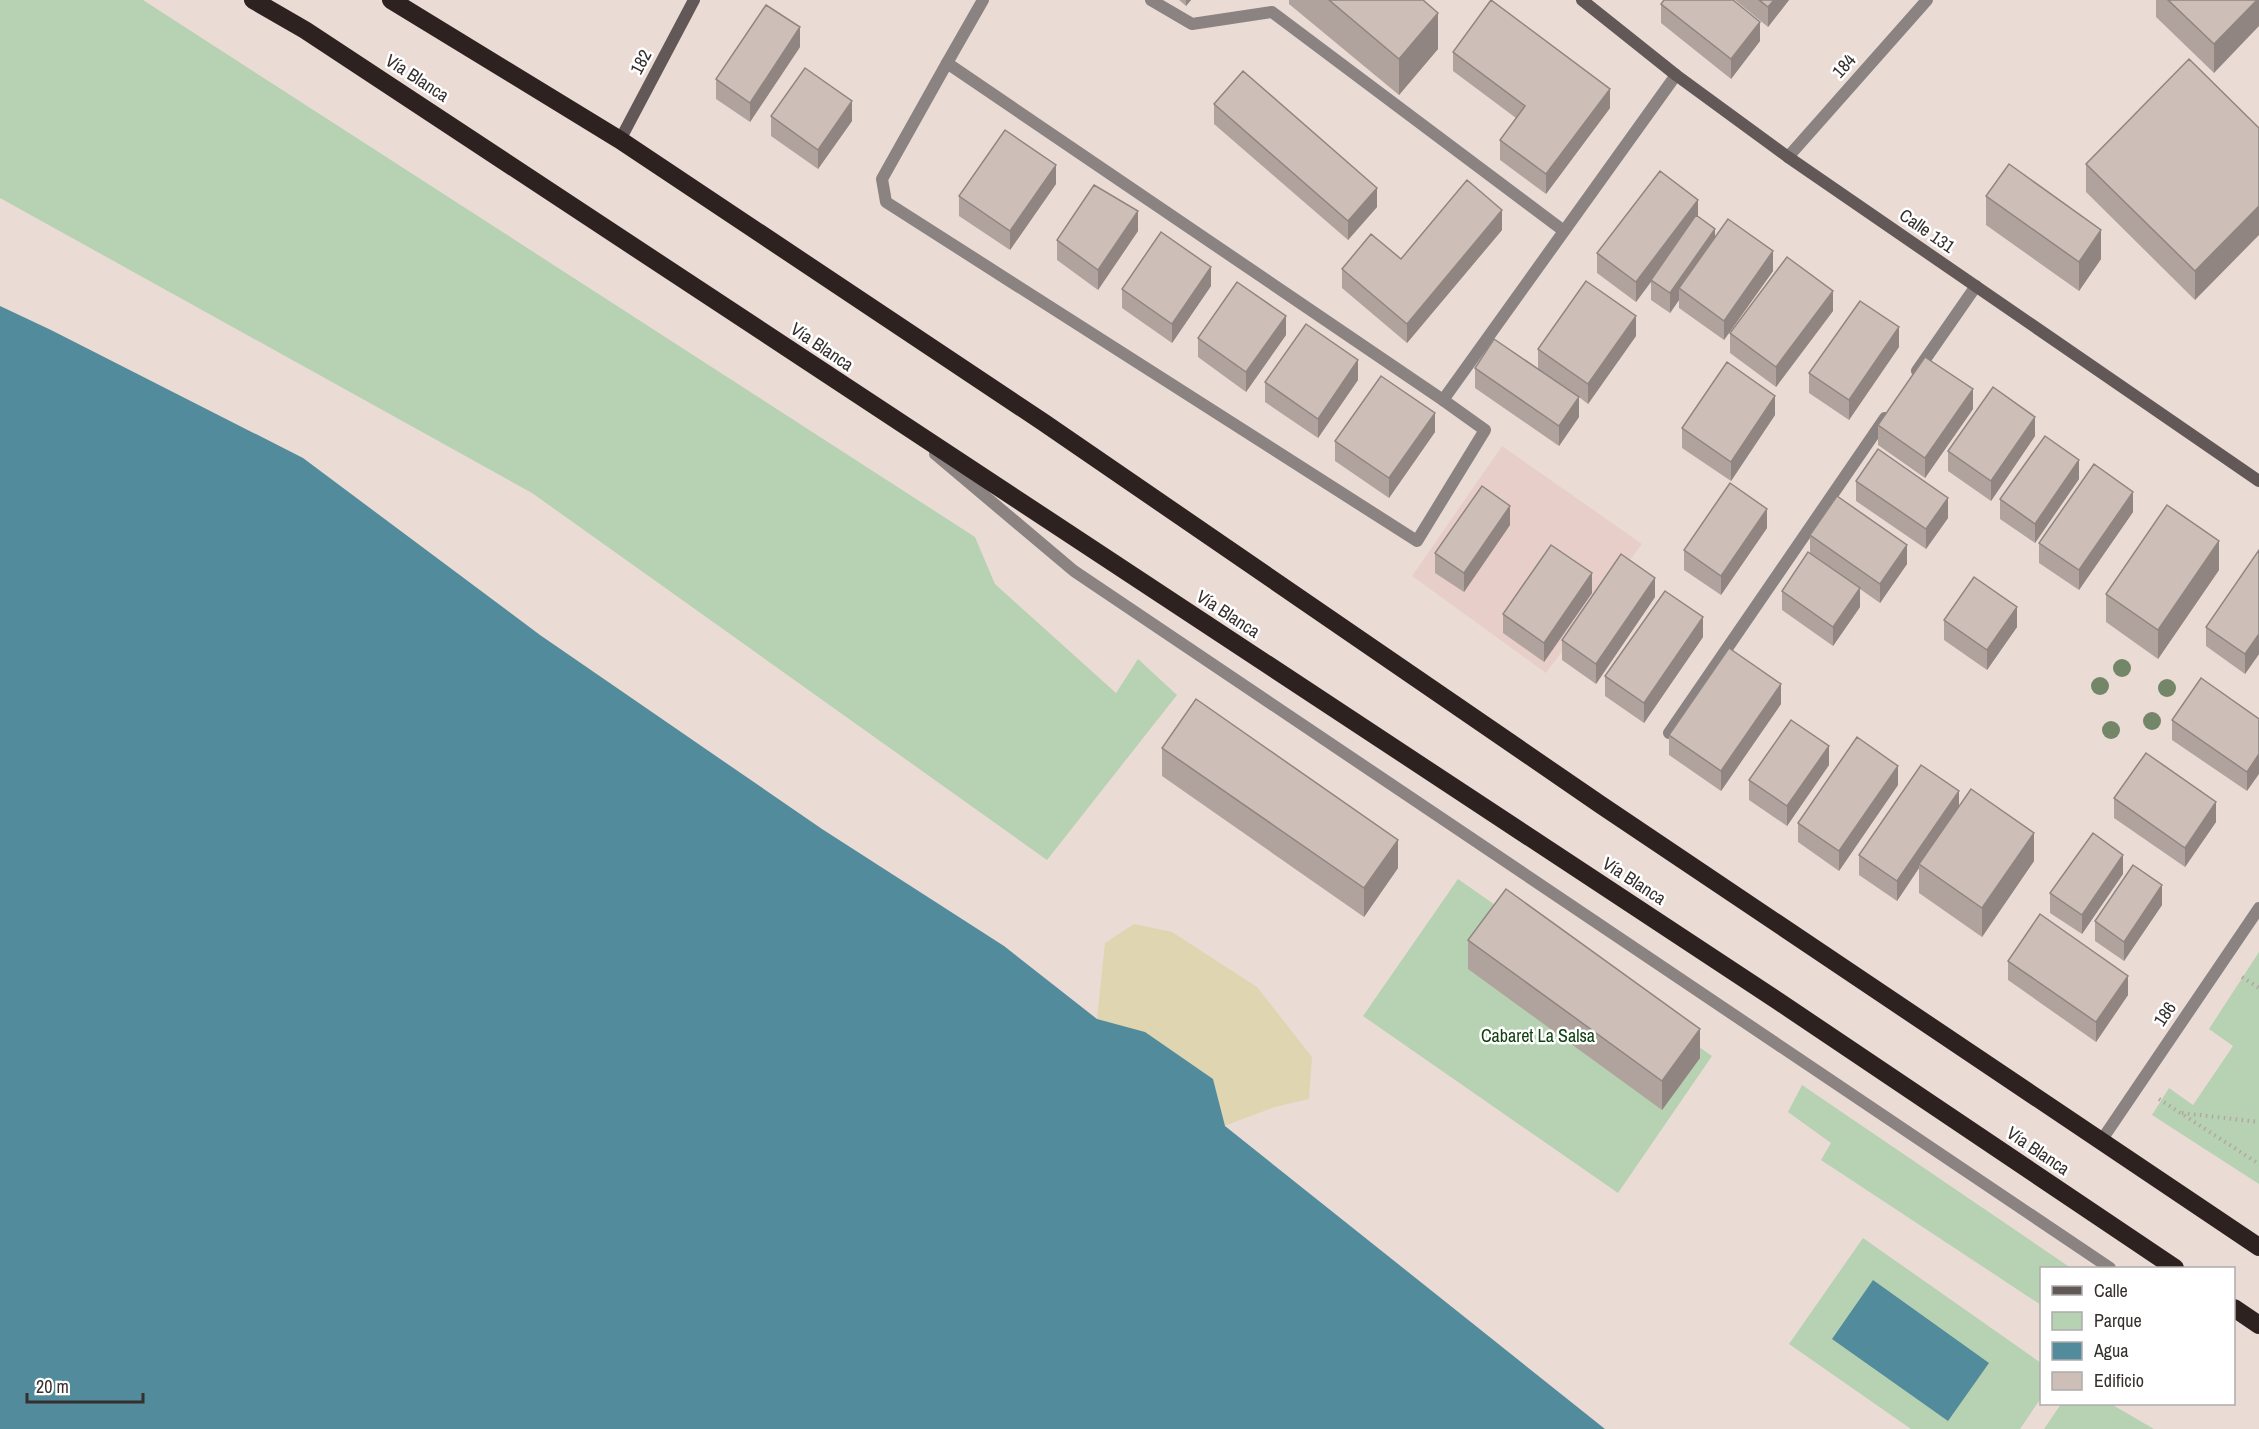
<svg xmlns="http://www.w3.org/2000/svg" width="2259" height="1429" viewBox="0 0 2259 1429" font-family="'Archivo Narrow',sans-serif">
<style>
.commercial{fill:#e8cec9}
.green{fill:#b6d2b3}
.sand{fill:#dfd5b1}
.water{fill:#528b9b}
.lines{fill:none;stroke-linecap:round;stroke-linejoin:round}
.path{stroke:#b3a6a1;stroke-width:4;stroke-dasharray:1.5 4.5;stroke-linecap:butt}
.lane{stroke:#8a8382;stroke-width:12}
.street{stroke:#8a8382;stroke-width:12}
.secondary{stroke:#625857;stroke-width:12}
.highway{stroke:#2e2221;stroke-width:18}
.tree{fill:#738668}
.wall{fill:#b0a39d}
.shaded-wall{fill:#908580}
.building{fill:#cdbeb7;stroke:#908580;stroke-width:1.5}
.labels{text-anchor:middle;stroke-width:5;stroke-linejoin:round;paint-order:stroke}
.street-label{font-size:18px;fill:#352f2d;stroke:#fff}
.park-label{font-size:18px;fill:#10410f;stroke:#fff}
</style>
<rect width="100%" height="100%" fill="#ebdbd5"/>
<path class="commercial" d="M 1502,446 L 1642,544 L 1546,673 L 1412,576 Z"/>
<path class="green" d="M 0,0 L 143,0 L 975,537 L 995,584 L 1116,693 L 1138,659 L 1177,695 L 1047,860 L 532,493 L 0,198 Z
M 1458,879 L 1712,1056 L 1618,1193 L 1363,1016 Z
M 2259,952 L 2259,1184 L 2152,1115 L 2169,1088 L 2193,1105 L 2233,1046 L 2209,1029 Z
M 1802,1085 L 2071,1268 L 2042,1268 L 2041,1305 L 1821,1160 L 1831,1143 L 1788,1112 Z
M 1863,1238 L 2041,1363 L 2041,1398 L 2020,1429 L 1911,1429 L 1789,1344 Z
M 2061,1404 L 2111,1404 L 2154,1429 L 2044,1429 Z"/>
<path class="sand" d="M 1134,924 L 1172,932 L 1257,987 L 1312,1057 L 1309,1099 L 1275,1107 L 1224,1126 L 1213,1079 L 1172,1052 L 1097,1019 L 1105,943 Z"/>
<path class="water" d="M 0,306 L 51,330 L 303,458 L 540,635 L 822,829 L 1004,946 L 1097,1019 L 1145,1032 L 1213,1079 L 1225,1126 L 1605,1429 L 0,1429 Z
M 1873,1280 L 1989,1363 L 1948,1421 L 1832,1339 Z"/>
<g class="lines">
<path class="path" d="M 2242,977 L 2259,988
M 2159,1099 L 2259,1164
M 2182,1113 L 2259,1122"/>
<path class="lane" d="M 1151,0 L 1192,24 L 1272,12 L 1564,231
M 947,63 L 882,179 L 886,202 L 1417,541 L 1485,430 L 1443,400
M 935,454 L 1074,571 L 2110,1268"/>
<path class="street" d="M 983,0 L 947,63 L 1443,400 L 1676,75
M 1788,157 L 1927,0
M 1917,371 L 1976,286
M 1669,733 L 1885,418
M 2101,1141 L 2259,908"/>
<path class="secondary" d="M 1582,0 L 1676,75 L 1788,157 L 2259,481
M 620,140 L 694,0"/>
<path class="highway" d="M 253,0 L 305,30 L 1778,1001 L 2175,1268
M 391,0 L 620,140 L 1043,422 L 1601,805 L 2259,1247
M 2234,1308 L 2259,1325"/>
</g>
<g class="tree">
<circle cx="2122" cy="668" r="9"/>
<circle cx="2100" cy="686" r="9"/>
<circle cx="2167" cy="688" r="9"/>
<circle cx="2152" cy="721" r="9"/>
<circle cx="2111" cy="730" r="9"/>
</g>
<path class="wall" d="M 1179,0 L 1191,0 L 1186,6 Z
M 1289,0 L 1423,0 L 1438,49 L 1399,95 L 1289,4 Z
M 1735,0 L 1789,0 L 1768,27 Z
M 2156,0 L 2259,0 L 2214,73 L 2156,17 Z
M 1661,4 L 1760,41 L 1731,79 L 1661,23 Z
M 800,47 L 750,122 L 716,99 L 716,79 Z
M 1453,52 L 1610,108 L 1546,194 L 1500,160 L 1500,140 L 1516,118 L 1453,71 Z
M 1214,104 L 1377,207 L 1348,240 L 1214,124 Z
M 771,116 L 852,121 L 818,169 L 771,136 Z
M 2259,128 L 2195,300 L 2086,192 L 2086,164 Z
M 1056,184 L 1010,250 L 959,216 L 959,196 Z
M 1986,196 L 2101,259 L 2079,291 L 1986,225 Z
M 1698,217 L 1715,238 L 1773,271 L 1724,340 L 1679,308 L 1679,300 L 1670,313 L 1651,300 L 1651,281 L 1636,302 L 1597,273 L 1597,253 Z
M 1502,230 L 1407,343 L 1342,288 L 1342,269 L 1401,259 Z
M 1138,231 L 1098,290 L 1057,260 L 1057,240 Z
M 1211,286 L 1172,343 L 1122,308 L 1122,289 Z
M 1833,311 L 1776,387 L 1730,353 L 1730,333 Z
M 1286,335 L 1246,392 L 1198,357 L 1198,338 Z
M 1636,336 L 1588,404 L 1579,397 L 1579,417 L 1559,446 L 1475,388 L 1475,368 L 1538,368 L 1538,349 Z
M 1899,347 L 1849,420 L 1809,393 L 1809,373 Z
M 1358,380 L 1318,438 L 1265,402 L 1265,382 Z
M 1973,409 L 1925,478 L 1878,445 L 1878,425 Z
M 1775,415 L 1731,481 L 1682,448 L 1682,428 Z
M 1435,432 L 1389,498 L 1335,461 L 1335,441 Z
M 2035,436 L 1991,501 L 1948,471 L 1948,451 Z
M 2079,479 L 2035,543 L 2000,519 L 2000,499 Z
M 1856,481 L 1948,518 L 1926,549 L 1856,501 Z
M 2133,512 L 2079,590 L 2039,563 L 2039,543 Z
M 1510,525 L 1464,592 L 1435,573 L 1435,553 Z
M 1767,528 L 1721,595 L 1684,570 L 1684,550 Z
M 1810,535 L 1907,564 L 1880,603 L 1860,589 L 1860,607 L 1833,646 L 1782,610 L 1782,591 L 1810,553 Z
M 2259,550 L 2259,654 L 2245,674 L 2206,646 L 2206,627 Z
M 2219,570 L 2158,659 L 2106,622 L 2106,594 Z
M 1592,593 L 1544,662 L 1503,633 L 1503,614 Z
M 1655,597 L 1596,684 L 1562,660 L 1562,640 Z
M 1944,620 L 2017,627 L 1987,670 L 1944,640 Z
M 1703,637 L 1644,723 L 1605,696 L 1605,676 Z
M 1781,704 L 1721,791 L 1669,755 L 1669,735 Z
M 2259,719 L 2247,791 L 2172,740 L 2172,720 Z
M 1162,748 L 1398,868 L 1364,917 L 1162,776 Z
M 1829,765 L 1787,826 L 1749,800 L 1749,780 Z
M 1898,785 L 1839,871 L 1798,842 L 1798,823 Z
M 2114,798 L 2216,822 L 2185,867 L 2114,818 Z
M 1959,806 L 2034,861 L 1982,937 L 1919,893 L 1919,868 L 1897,901 L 1859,875 L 1859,855 Z
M 2123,874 L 2082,934 L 2050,913 L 2050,893 Z
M 2162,905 L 2124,961 L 2095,941 L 2095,921 Z
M 1468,940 L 1700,1058 L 1662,1110 L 1468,969 Z
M 2008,961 L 2128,995 L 2096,1042 L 2008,980 Z"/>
<path class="shaded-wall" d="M 1186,0 L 1191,0 L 1186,6 Z
M 1774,0 L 1789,0 L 1768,27 L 1768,7 Z
M 2257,0 L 2259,0 L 2259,26 L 2214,73 L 2214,44 Z
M 1438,13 L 1438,49 L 1399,95 L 1399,59 Z
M 1760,22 L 1760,41 L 1731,79 L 1731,59 Z
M 800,27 L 800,47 L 750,122 L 750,103 Z
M 1610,89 L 1610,108 L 1546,194 L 1546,174 Z
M 852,101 L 852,121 L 818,169 L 818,150 Z
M 1056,165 L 1056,184 L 1010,250 L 1010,231 Z
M 1377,188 L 1377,207 L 1348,240 L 1348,221 Z
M 1698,200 L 1698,219 L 1636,302 L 1636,282 Z
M 2259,206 L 2259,235 L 2195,300 L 2195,271 Z
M 1502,210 L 1502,230 L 1407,343 L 1407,324 Z
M 1138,211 L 1138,231 L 1098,290 L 1098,270 Z
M 1715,229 L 1715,248 L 1679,288 L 1679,300 L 1670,313 L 1670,293 Z
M 2101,230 L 2101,259 L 2079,291 L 2079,262 Z
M 1773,251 L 1773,271 L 1724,340 L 1724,321 Z
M 1211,267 L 1211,286 L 1172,343 L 1172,324 Z
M 1833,291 L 1833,311 L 1776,387 L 1776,367 Z
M 1286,316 L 1286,335 L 1246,392 L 1246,372 Z
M 1636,316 L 1636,336 L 1588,404 L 1588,384 Z
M 1899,327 L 1899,347 L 1849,420 L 1849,400 Z
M 1358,360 L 1358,380 L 1318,438 L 1318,419 Z
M 1973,389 L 1973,409 L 1925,478 L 1925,458 Z
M 1775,396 L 1775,415 L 1731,481 L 1731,462 Z
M 1579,397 L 1579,417 L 1559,446 L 1559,426 Z
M 1435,413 L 1435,432 L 1389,498 L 1389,478 Z
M 2035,417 L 2035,436 L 1991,501 L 1991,481 Z
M 2079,460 L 2079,479 L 2035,543 L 2035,524 Z
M 2133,492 L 2133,512 L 2079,590 L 2079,570 Z
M 1948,498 L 1948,518 L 1926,549 L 1926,529 Z
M 1510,506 L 1510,525 L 1464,592 L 1464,573 Z
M 1767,509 L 1767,528 L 1721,595 L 1721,576 Z
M 2219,541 L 2219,570 L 2158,659 L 2158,630 Z
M 1907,545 L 1907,564 L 1880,603 L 1880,584 Z
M 1592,573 L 1592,593 L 1544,662 L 1544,643 Z
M 1655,578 L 1655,597 L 1596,684 L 1596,664 Z
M 1860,588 L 1860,607 L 1833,646 L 1833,627 Z
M 2017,607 L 2017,627 L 1987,670 L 1987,650 Z
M 1703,617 L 1703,637 L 1644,723 L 1644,703 Z
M 2259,634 L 2259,654 L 2245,674 L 2245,654 Z
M 1781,684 L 1781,704 L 1721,791 L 1721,771 Z
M 1829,746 L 1829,765 L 1787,826 L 1787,806 Z
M 2259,754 L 2259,774 L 2247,791 L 2247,772 Z
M 1898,766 L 1898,785 L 1839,871 L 1839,851 Z
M 1959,791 L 1959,811 L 1919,864 L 1919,868 L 1897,901 L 1897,881 Z
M 2216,802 L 2216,822 L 2185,867 L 2185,848 Z
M 2034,833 L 2034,861 L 1982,937 L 1982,908 Z
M 1398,840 L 1398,868 L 1364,917 L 1364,888 Z
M 2123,855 L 2123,874 L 2082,934 L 2082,915 Z
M 2162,885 L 2162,905 L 2124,961 L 2124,942 Z
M 2128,976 L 2128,995 L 2096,1042 L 2096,1022 Z
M 1700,1029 L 1700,1058 L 1662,1110 L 1662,1081 Z"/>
<path class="building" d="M 1329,0 L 1423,0 L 1438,13 L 1399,59 Z
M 1491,0 L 1610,89 L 1546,174 L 1500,140 L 1525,106 L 1453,52 Z
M 1664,0 L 1733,0 L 1760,22 L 1731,59 L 1661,4 Z
M 1759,0 L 1774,0 L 1768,7 Z
M 2168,0 L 2257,0 L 2214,44 Z
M 766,5 L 800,27 L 750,103 L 716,79 Z
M 2189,59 L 2259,128 L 2259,206 L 2195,271 L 2086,164 Z
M 805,68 L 852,101 L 818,150 L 771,116 Z
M 1243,71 L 1377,188 L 1348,221 L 1214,104 Z
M 1005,130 L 1056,165 L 1010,231 L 959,196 Z
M 2009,164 L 2101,230 L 2079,262 L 1986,196 Z
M 1660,171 L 1698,200 L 1636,282 L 1597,253 Z
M 1467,180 L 1502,210 L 1407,324 L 1342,269 L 1371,234 L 1401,259 Z
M 1094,185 L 1138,211 L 1098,270 L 1057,240 Z
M 1696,215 L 1715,229 L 1670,293 L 1651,280 Z
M 1728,219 L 1773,251 L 1724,321 L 1679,288 Z
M 1161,232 L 1211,267 L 1172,324 L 1122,289 Z
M 1787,257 L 1833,291 L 1776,367 L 1730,333 Z
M 1586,281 L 1636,316 L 1588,384 L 1538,349 Z
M 1237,282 L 1286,316 L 1246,372 L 1198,338 Z
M 1860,301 L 1899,327 L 1849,400 L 1809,373 Z
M 1306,324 L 1358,360 L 1318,419 L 1265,382 Z
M 1494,339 L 1579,397 L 1559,426 L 1475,368 Z
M 1925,357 L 1973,389 L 1925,458 L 1878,425 Z
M 1727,362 L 1775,396 L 1731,462 L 1682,428 Z
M 1381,376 L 1435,413 L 1389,478 L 1335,441 Z
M 1993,387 L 2035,417 L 1991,481 L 1948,451 Z
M 2045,436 L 2079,460 L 2035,524 L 2000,499 Z
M 1878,449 L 1948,498 L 1926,529 L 1856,481 Z
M 2094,464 L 2133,492 L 2079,570 L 2039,543 Z
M 1730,483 L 1767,509 L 1721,576 L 1684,550 Z
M 1482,486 L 1510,506 L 1464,573 L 1435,553 Z
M 1837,496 L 1907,545 L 1880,584 L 1810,535 Z
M 2167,505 L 2219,541 L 2158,630 L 2106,594 Z
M 1551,545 L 1592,573 L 1544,643 L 1503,614 Z
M 2259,550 L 2259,634 L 2245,654 L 2206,627 Z
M 1808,552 L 1860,588 L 1833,627 L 1782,591 Z
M 1621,554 L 1655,578 L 1596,664 L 1562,640 Z
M 1974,577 L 2017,607 L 1987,650 L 1944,620 Z
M 1665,591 L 1703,617 L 1644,703 L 1605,676 Z
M 1729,648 L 1781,684 L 1721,771 L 1669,735 Z
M 2201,678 L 2259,719 L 2259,754 L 2247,772 L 2172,720 Z
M 1196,699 L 1398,840 L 1364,888 L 1162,748 Z
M 1791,720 L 1829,746 L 1787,806 L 1749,780 Z
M 1857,737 L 1898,766 L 1839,851 L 1798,823 Z
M 2146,753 L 2216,802 L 2185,848 L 2114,798 Z
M 1921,765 L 1959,791 L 1897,881 L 1859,855 Z
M 1971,789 L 2034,833 L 1982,908 L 1919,864 Z
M 2093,833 L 2123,855 L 2082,915 L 2050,893 Z
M 2133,865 L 2162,885 L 2124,942 L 2095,921 Z
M 1506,889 L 1700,1029 L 1662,1081 L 1468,940 Z
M 2040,914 L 2128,976 L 2096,1022 L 2008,961 Z"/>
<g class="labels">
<g class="street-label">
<text transform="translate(641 62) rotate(-62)" y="6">182</text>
<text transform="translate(1844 66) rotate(-48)" y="6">184</text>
<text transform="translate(417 78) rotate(33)" y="6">Vía Blanca</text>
<text transform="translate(1927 231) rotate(35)" y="6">Calle 131</text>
<text transform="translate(822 347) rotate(34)" y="6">Vía Blanca</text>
<text transform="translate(1228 614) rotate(33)" y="6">Vía Blanca</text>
<text transform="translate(1634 881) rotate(33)" y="6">Vía Blanca</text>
<text transform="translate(2165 1014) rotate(-56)" y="6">186</text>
<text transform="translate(2038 1151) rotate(34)" y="6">Vía Blanca</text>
</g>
<g class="park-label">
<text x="1538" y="1042">Cabaret La Salsa</text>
</g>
</g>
<rect x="2040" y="1267" width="195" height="138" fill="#ffffff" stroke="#aeacab" stroke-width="1.5"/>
<rect x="2052" y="1286" width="30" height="9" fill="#625857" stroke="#aeacab" stroke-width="1.5"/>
<text x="2094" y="1297" font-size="18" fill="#352f2d">Calle</text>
<rect x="2052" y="1312" width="30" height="18" fill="#b6d2b3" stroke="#aeacab" stroke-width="1.5"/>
<text x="2094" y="1327" font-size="18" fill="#352f2d">Parque</text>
<rect x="2052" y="1342" width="30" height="18" fill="#528b9b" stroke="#aeacab" stroke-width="1.5"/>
<text x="2094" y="1357" font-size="18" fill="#352f2d">Agua</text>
<rect x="2052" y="1372" width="30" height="18" fill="#cdbeb7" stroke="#aeacab" stroke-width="1.5"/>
<text x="2094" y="1387" font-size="18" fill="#352f2d">Edificio</text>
<path d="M27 1393v9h116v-9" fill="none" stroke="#352f2d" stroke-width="3"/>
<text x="36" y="1393" font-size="18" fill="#352f2d" stroke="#ffffff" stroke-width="4.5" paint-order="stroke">20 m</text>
</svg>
